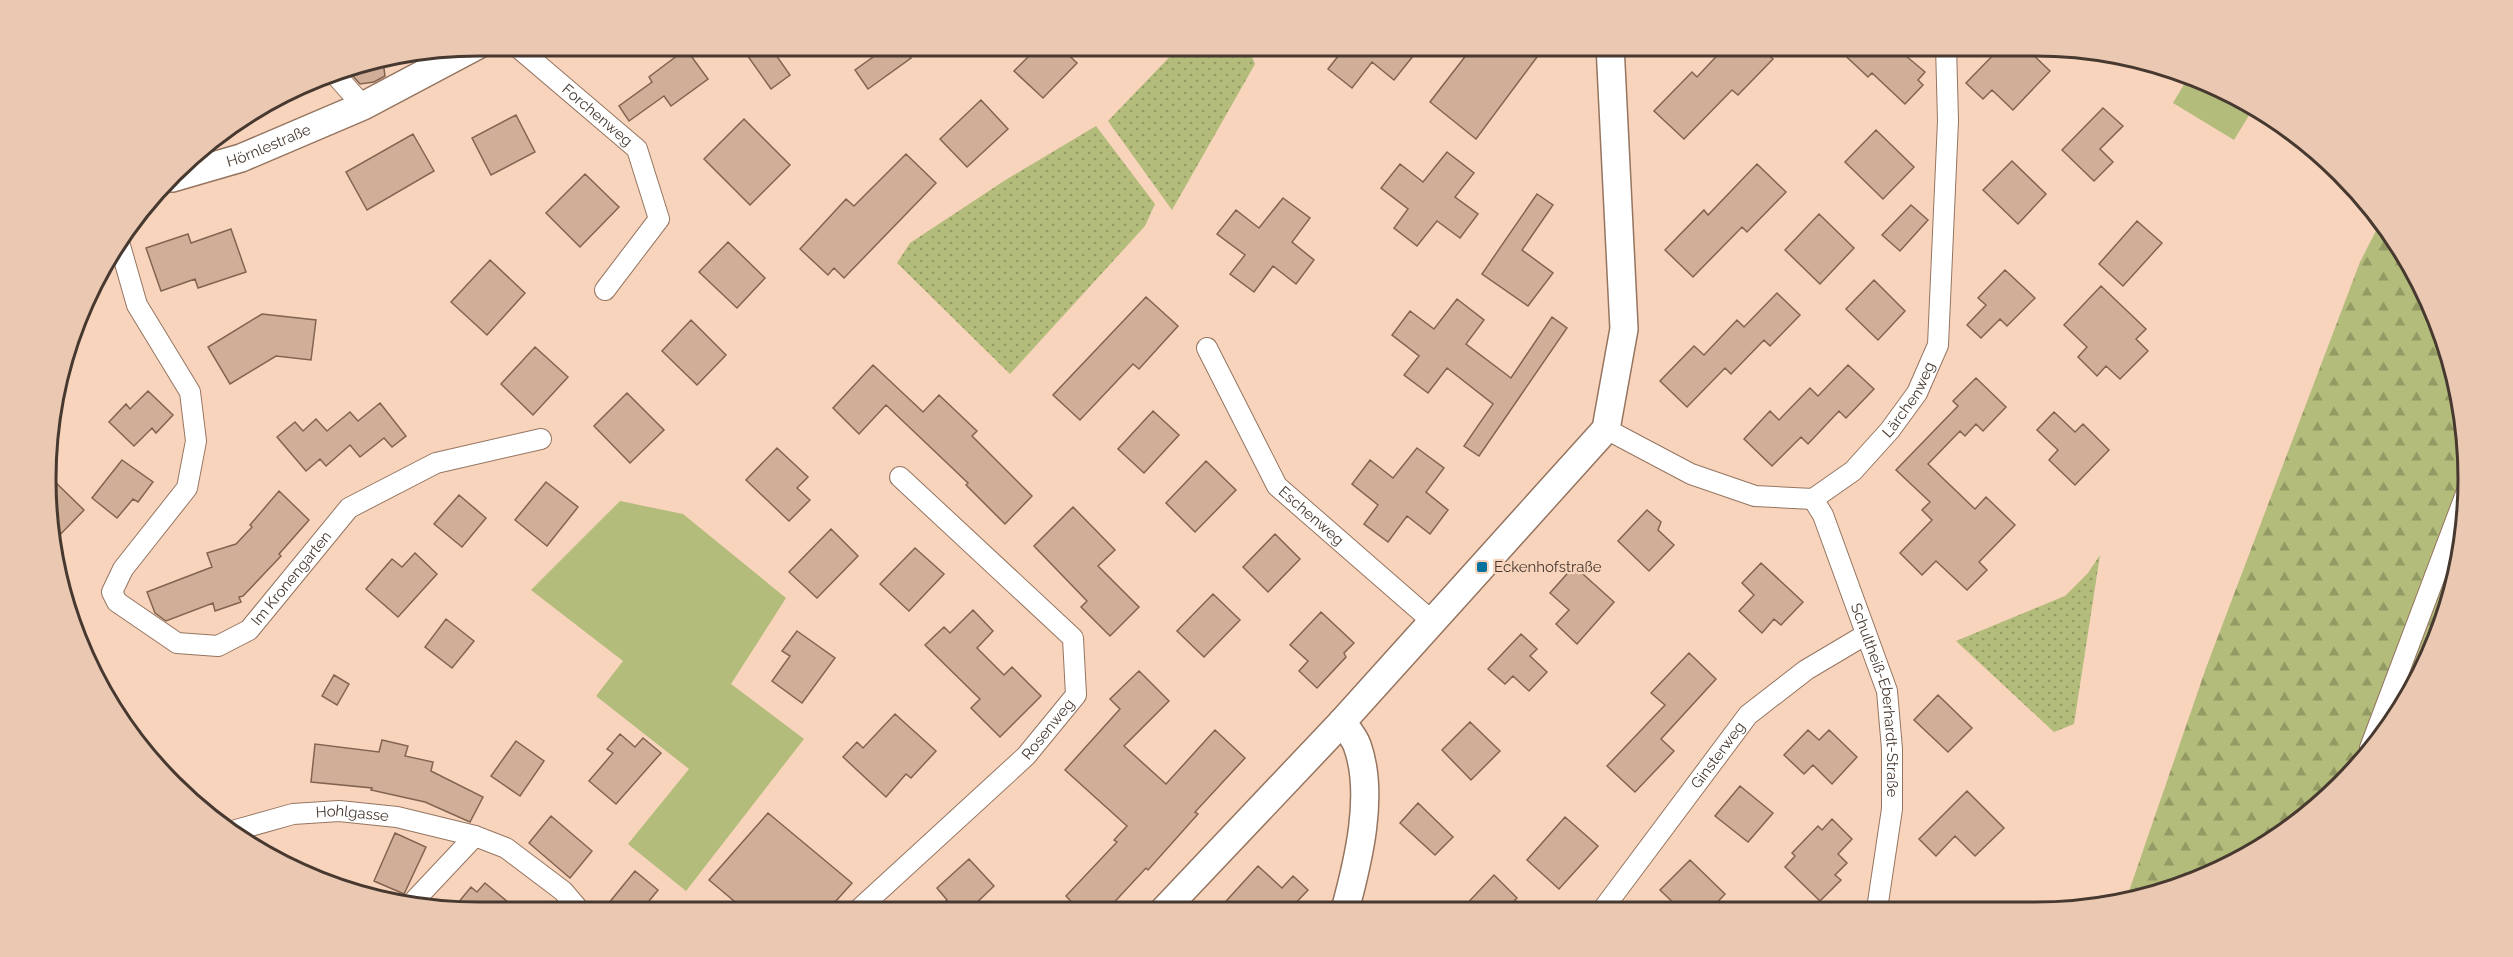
<svg xmlns="http://www.w3.org/2000/svg" width="2513" height="957" viewBox="0 0 2513 957" font-family="Raleway,sans-serif">
<style>
.grass{fill:#b3bc7a}
.forest{fill:url(#forest-firs)}
.park{fill:url(#park-dots)}
.building{fill:#d1ae98;stroke:#836450;stroke-width:1.5}
.lines{fill:none;stroke-linecap:round;stroke-linejoin:round}
.street-casing{stroke:#957560;stroke-width:22}
.secondary-casing{stroke:#957560;stroke-width:30}
.street{stroke:#fff;stroke-width:20}
.secondary{stroke:#fff;stroke-width:27}
.poi-dot{fill:#05729d;stroke:#f8d4bd;stroke-width:2}
.labels{text-anchor:middle;stroke-width:4.5;stroke-linejoin:round;paint-order:stroke}
.street-label{font-size:15px;fill:#473930;stroke:#f8d4bd}
.poi-label{font-size:15px;fill:#473930;stroke:#f8d4bd;text-anchor:start}
.rim{fill:none;stroke:#473930;stroke-width:3}
</style>
<defs>
<pattern id="forest-firs" width="22" height="20" patternUnits="userSpaceOnUse" patternTransform="scale(1.5)"><rect width="22" height="20" fill="#b3bc7a"/><path d="M5 1l3.5 6h-7zM16 11l3.5 6h-7z" fill="#939a64"/></pattern>
<pattern id="park-dots" width="8" height="8" patternUnits="userSpaceOnUse" patternTransform="scale(1.5)"><rect width="8" height="8" fill="#b3bc7a"/><path d="M2 2h.1M6 6h.1" fill="none" stroke="#939a64" stroke-width="1.8" stroke-linecap="round"/></pattern>
</defs>
<rect width="100%" height="100%" fill="#f8d4bd"/>
<path class="grass" d="M 2189,76 L 2227,90 L 2254,107 L 2234,140 L 2173,103 Z
M 620,501 L 683,514 L 786,598 L 731,684 L 804,739 L 686,891 L 628,844 L 689,769 L 596,696 L 623,661 L 531,590 Z"/>
<path class="forest" d="M 2381,221 L 2410,262 L 2445,339 L 2464,422 L 2467,507 L 2453,591 L 2395,719 L 2321,804 L 2226,867 L 2127,897 L 2206,668 L 2360,262 Z"/>
<path class="park" d="M 1181,45 L 1247,45 L 1255,64 L 1172,210 L 1108,121 Z
M 1096,126 L 1155,204 L 1145,226 L 1010,374 L 897,263 L 910,243 L 1007,179 Z
M 2100,555 L 2074,724 L 2054,732 L 1956,641 L 2065,596 L 2088,573 Z"/>
<path class="building" d="M 740,45 L 769,45 L 790,75 L 771,89 Z
M 890,45 L 902,45 L 911,58 L 868,89 L 855,70 Z
M 1055,45 L 1058,45 L 1077,63 L 1043,98 L 1014,71 L 1036,49 L 1044,56 Z
M 1347,45 L 1399,45 L 1413,56 L 1394,80 L 1372,62 L 1352,88 L 1328,69 Z
M 1474,45 L 1546,45 L 1476,139 L 1430,102 Z
M 1727,45 L 1758,45 L 1773,59 L 1738,95 L 1732,90 L 1684,139 L 1654,111 L 1692,72 L 1697,77 Z
M 1834,45 L 1893,45 L 1925,72 L 1918,80 L 1923,85 L 1905,104 L 1872,73 L 1868,77 Z
M 2003,45 L 2023,45 L 2050,71 L 2013,110 L 1992,90 L 1983,99 L 1966,83 Z
M 686,49 L 708,79 L 671,106 L 664,96 L 629,121 L 619,106 L 652,82 L 649,77 Z
M 383,61 L 385,76 L 374,82 L 360,84 L 345,67 Z
M 981,100 L 1008,129 L 967,167 L 940,139 Z
M 2103,108 L 2123,126 L 2100,149 L 2113,162 L 2094,181 L 2062,150 Z
M 516,115 L 535,152 L 491,175 L 472,138 Z
M 744,119 L 790,165 L 750,205 L 704,159 Z
M 1876,130 L 1914,167 L 1883,199 L 1845,162 Z
M 413,134 L 434,171 L 367,210 L 346,172 Z
M 1447,152 L 1474,173 L 1455,197 L 1478,214 L 1460,238 L 1437,221 L 1417,246 L 1394,228 L 1408,209 L 1381,188 L 1400,164 L 1423,182 Z
M 906,154 L 936,183 L 844,278 L 834,268 L 828,275 L 800,249 L 846,199 L 854,206 Z
M 2012,161 L 2046,194 L 2018,224 L 1983,190 Z
M 1757,164 L 1786,192 L 1747,232 L 1742,227 L 1693,277 L 1665,250 L 1704,210 L 1708,215 Z
M 585,174 L 619,207 L 580,247 L 546,213 Z
M 1537,194 L 1553,205 L 1522,250 L 1553,273 L 1528,306 L 1482,274 Z
M 1283,198 L 1310,218 L 1292,242 L 1314,260 L 1296,284 L 1273,266 L 1254,292 L 1230,274 L 1245,255 L 1217,234 L 1236,210 L 1259,228 Z
M 1911,205 L 1928,220 L 1900,251 L 1882,235 Z
M 1819,214 L 1854,248 L 1820,284 L 1785,250 Z
M 2137,221 L 2162,243 L 2123,286 L 2099,264 Z
M 231,229 L 246,272 L 198,288 L 195,279 L 161,291 L 146,248 L 188,234 L 191,243 Z
M 728,242 L 765,278 L 737,308 L 699,272 Z
M 490,260 L 525,293 L 487,335 L 451,302 Z
M 2005,270 L 2035,298 L 2007,326 L 2000,319 L 1981,338 L 1967,325 L 1986,305 L 1978,298 Z
M 1874,280 L 1905,311 L 1878,340 L 1846,309 Z
M 2101,286 L 2146,329 L 2136,339 L 2148,351 L 2120,379 L 2106,366 L 2097,376 L 2078,357 L 2087,347 L 2064,325 Z
M 1777,293 L 1800,315 L 1770,346 L 1764,340 L 1731,374 L 1725,368 L 1687,407 L 1660,381 L 1694,346 L 1704,355 L 1737,320 L 1744,327 Z
M 1146,297 L 1178,326 L 1139,369 L 1133,364 L 1080,420 L 1053,395 Z
M 1457,299 L 1484,320 L 1466,344 L 1511,378 L 1552,317 L 1567,328 L 1479,456 L 1464,446 L 1493,404 L 1447,368 L 1428,393 L 1404,375 L 1419,356 L 1392,335 L 1410,311 L 1434,329 Z
M 262,314 L 316,320 L 311,360 L 276,356 L 230,384 L 208,347 Z
M 691,320 L 726,355 L 697,385 L 662,351 Z
M 535,347 L 568,377 L 533,415 L 501,384 Z
M 873,365 L 923,412 L 939,395 L 977,431 L 972,436 L 1032,496 L 1005,524 L 966,485 L 968,483 L 886,405 L 859,434 L 833,408 Z
M 1848,365 L 1874,389 L 1846,418 L 1839,411 L 1808,444 L 1801,437 L 1772,466 L 1744,439 L 1770,411 L 1779,420 L 1810,388 L 1818,396 Z
M 1976,378 L 2006,407 L 1983,431 L 1976,424 L 1965,436 L 1960,431 L 1928,464 L 1975,509 L 1986,497 L 2015,525 L 1979,562 L 1987,570 L 1967,590 L 1936,561 L 1922,575 L 1900,553 L 1932,520 L 1922,510 L 1930,502 L 1896,470 L 1958,406 L 1953,401 Z
M 148,391 L 173,415 L 156,433 L 152,428 L 134,446 L 109,422 L 126,404 L 130,409 Z
M 627,393 L 664,430 L 630,463 L 594,426 Z
M 380,403 L 406,436 L 392,447 L 384,438 L 360,457 L 350,445 L 326,466 L 320,459 L 306,471 L 277,437 L 295,422 L 303,431 L 316,419 L 327,431 L 350,412 L 358,421 Z
M 1153,411 L 1179,435 L 1144,473 L 1118,449 Z
M 2054,412 L 2075,432 L 2083,424 L 2109,450 L 2075,485 L 2049,460 L 2058,450 L 2037,430 Z
M 777,448 L 808,477 L 797,488 L 810,500 L 789,521 L 746,480 Z
M 1417,448 L 1444,468 L 1426,492 L 1448,510 L 1430,534 L 1407,516 L 1388,542 L 1364,524 L 1378,505 L 1352,484 L 1370,460 L 1393,478 Z
M 122,460 L 153,482 L 138,502 L 133,499 L 117,518 L 92,498 Z
M 1206,461 L 1236,490 L 1195,532 L 1166,503 Z
M 51,478 L 84,510 L 53,542 Z
M 546,482 L 578,507 L 547,546 L 515,520 Z
M 279,491 L 309,520 L 279,554 L 281,556 L 243,596 L 239,597 L 241,602 L 215,611 L 213,603 L 166,621 L 155,613 L 147,592 L 212,567 L 207,553 L 236,544 L 252,527 L 250,525 Z
M 459,495 L 486,518 L 462,547 L 434,524 Z
M 1073,507 L 1115,550 L 1098,566 L 1139,607 L 1110,636 L 1081,607 L 1087,601 L 1034,546 Z
M 1647,510 L 1661,522 L 1658,530 L 1674,545 L 1649,571 L 1618,541 Z
M 831,529 L 858,556 L 817,598 L 789,572 Z
M 1275,534 L 1300,559 L 1268,592 L 1243,567 Z
M 915,548 L 944,574 L 909,611 L 880,584 Z
M 415,553 L 437,574 L 398,617 L 366,589 L 392,559 L 402,567 Z
M 1761,563 L 1803,602 L 1781,625 L 1774,619 L 1762,633 L 1739,611 L 1754,595 L 1742,583 Z
M 1574,566 L 1614,602 L 1577,644 L 1556,624 L 1569,610 L 1550,593 Z
M 1213,594 L 1240,620 L 1204,657 L 1177,631 Z
M 973,610 L 993,631 L 977,648 L 1004,675 L 1012,667 L 1041,696 L 1000,737 L 971,708 L 980,699 L 925,645 L 944,627 L 950,633 Z
M 1321,612 L 1354,643 L 1344,653 L 1346,657 L 1317,688 L 1299,671 L 1308,661 L 1290,645 Z
M 446,619 L 474,641 L 452,668 L 425,647 Z
M 797,631 L 835,658 L 802,703 L 772,681 L 790,656 L 782,651 Z
M 1521,634 L 1537,649 L 1530,656 L 1547,672 L 1529,691 L 1513,676 L 1505,684 L 1488,669 Z
M 1689,653 L 1716,679 L 1661,739 L 1674,751 L 1635,792 L 1607,766 L 1665,705 L 1651,693 Z
M 1139,671 L 1169,701 L 1124,746 L 1166,784 L 1215,730 L 1245,758 L 1195,812 L 1198,814 L 1148,870 L 1146,868 L 1106,911 L 1080,911 L 1066,896 L 1117,842 L 1114,840 L 1127,826 L 1065,770 L 1120,709 L 1110,699 Z
M 334,675 L 349,684 L 337,705 L 322,696 Z
M 1938,695 L 1972,728 L 1948,752 L 1914,720 Z
M 895,714 L 936,751 L 911,778 L 906,774 L 886,797 L 843,757 L 857,742 L 863,748 Z
M 1470,722 L 1500,751 L 1471,780 L 1442,750 Z
M 1808,730 L 1819,740 L 1829,730 L 1857,757 L 1832,784 L 1813,765 L 1804,774 L 1784,755 Z
M 620,734 L 635,747 L 643,738 L 661,753 L 616,804 L 589,781 L 613,753 L 607,749 Z
M 382,740 L 408,746 L 405,756 L 433,762 L 431,771 L 483,797 L 470,822 L 425,802 L 371,790 L 372,788 L 311,782 L 315,744 L 379,752 Z
M 516,741 L 544,761 L 520,796 L 491,776 Z
M 1740,786 L 1773,813 L 1748,842 L 1715,816 Z
M 1967,791 L 2004,828 L 1975,856 L 1955,836 L 1936,856 L 1919,839 Z
M 1418,803 L 1453,837 L 1435,855 L 1400,823 Z
M 768,813 L 852,883 L 827,911 L 746,911 L 709,880 Z
M 551,816 L 592,851 L 570,878 L 529,843 Z
M 1565,817 L 1598,846 L 1559,889 L 1527,860 Z
M 1832,819 L 1852,839 L 1838,854 L 1847,863 L 1835,875 L 1841,880 L 1820,901 L 1785,867 L 1795,856 L 1792,853 L 1818,826 L 1822,830 Z
M 395,833 L 426,847 L 404,894 L 374,881 Z
M 969,859 L 994,886 L 968,911 L 936,911 L 947,900 L 937,888 Z
M 1690,860 L 1725,894 L 1711,909 L 1680,909 L 1660,890 Z
M 1258,866 L 1282,888 L 1293,876 L 1308,890 L 1289,910 L 1218,910 Z
M 635,871 L 658,890 L 640,912 L 618,912 L 608,904 Z
M 1494,875 L 1517,898 L 1506,910 L 1461,910 Z
M 485,883 L 520,912 L 478,912 L 453,909 L 471,887 L 477,892 Z"/>
<g class="lines">
<g class="street-casing">
<g id="street">
<path id="s1" d="M 515,45 L 637,149 L 659,219 L 605,290"/>
<path d="M 332,71 L 363,106"/>
<path id="s2" d="M 119,242 L 137,305 L 190,392 L 196,441 L 187,488 L 123,569 L 112,592 L 117,602 L 177,643 L 218,646 L 249,630 L 349,508 L 436,463 L 541,439"/>
<path id="s3" d="M 1207,348 L 1277,486 L 1433,622"/>
<path id="s4" d="M 1606,429 L 1691,474 L 1755,496 L 1813,499 L 1853,471 L 1890,430 L 1917,393 L 1938,345 L 1948,121 L 1946,45"/>
<path id="s5" d="M 1813,499 L 1823,515 L 1887,691 L 1892,749 L 1892,809 L 1877,909"/>
<path d="M 2370,748 L 2467,491"/>
<path id="s6" d="M 229,832 L 293,814 L 339,811 L 397,817 L 475,836 L 506,848 L 563,891 L 581,912"/>
<path d="M 412,903 L 475,836"/>
<path id="s7" d="M 1603,909 L 1748,715 L 1806,670 L 1865,635"/>
<path id="s8" d="M 857,911 L 1026,756 L 1076,695 L 1073,638 L 900,477"/>
</g>
</g>
<g class="secondary-casing">
<g id="secondary">
<path id="s9" d="M 172,178 L 241,158 L 363,106 L 478,45"/>
<path d="M 1342,722 C 1347,729 1354,737 1357,745 C 1375,794 1358,862 1345,910"/>
<path d="M 1164,910 L 1342,722 L 1606,429 L 1624,329 L 1610,45"/>
</g>
</g>
<use href="#street" class="street"/>
<use href="#secondary" class="secondary"/>
</g>
<rect class="poi-dot" x="1476" y="561" width="12" height="12" rx="3"/>
<g class="labels">
<g class="street-label">
<text dy="5" stroke="none"><textPath href="#s1" startOffset="108">Forchenweg</textPath></text>
<text dy="5" stroke="none"><textPath href="#s9" startOffset="102">Hörnlestraße</textPath></text>
<text dy="5" stroke="none"><textPath href="#s4" startOffset="362">Lärchenweg</textPath></text>
<text dy="5" stroke="none"><textPath href="#s3" startOffset="200">Eschenweg</textPath></text>
<text dy="5" stroke="none"><textPath href="#s2" startOffset="620">Im Kronengarten</textPath></text>
<text dy="5" stroke="none"><textPath href="#s5" startOffset="213">Schultheiß-Eberhardt-Straße</textPath></text>
<text dy="5" stroke="none"><textPath href="#s8" startOffset="264">Rosenweg</textPath></text>
<text dy="5" stroke="none"><textPath href="#s7" startOffset="192">Ginsterweg</textPath></text>
<text dy="5" stroke="none"><textPath href="#s6" startOffset="126">Hohlgasse</textPath></text>
</g>
<g class="poi-label">
<text x="1494" y="572">Eckenhofstraße</text>
</g>
</g>
<path d="M0 0H2513V957H0ZM479 56H2035A423 423 0 0 1 2458 479V479A423 423 0 0 1 2035 902H479A423 423 0 0 1 56 479V479A423 423 0 0 1 479 56Z" fill="#eac8b2" fill-rule="evenodd"/>
<path class="rim" d="M479 56H2035A423 423 0 0 1 2458 479V479A423 423 0 0 1 2035 902H479A423 423 0 0 1 56 479V479A423 423 0 0 1 479 56Z"/>
</svg>
